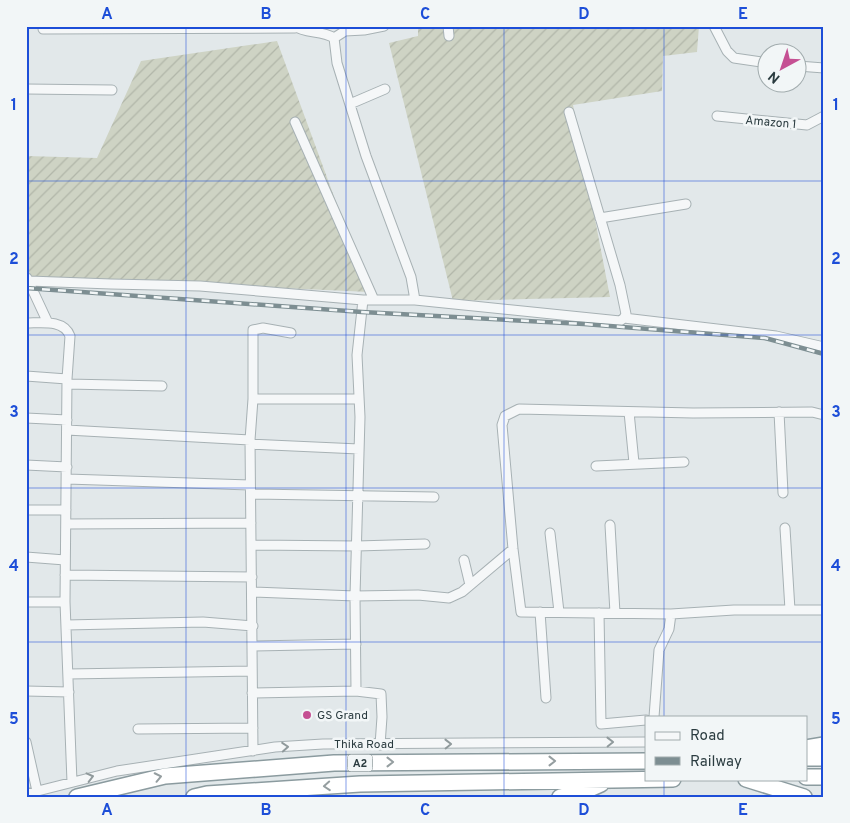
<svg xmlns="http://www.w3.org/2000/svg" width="850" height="823" viewBox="0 0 850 823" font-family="Overpass,sans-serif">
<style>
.garden{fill:url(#garden-furrows)}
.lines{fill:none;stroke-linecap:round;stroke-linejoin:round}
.minor-casing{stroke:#a7b1b4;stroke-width:11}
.trunk-casing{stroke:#8b9b9f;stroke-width:18}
.minor{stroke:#f5f7f8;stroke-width:9}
.trunk{stroke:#fff;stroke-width:15}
.rail-casing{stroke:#7d8e92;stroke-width:4.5}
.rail{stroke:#f2f6f7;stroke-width:2.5;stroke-dasharray:8;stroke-linecap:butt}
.oneway{stroke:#909a9c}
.oneway2{stroke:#959ea0}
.grid{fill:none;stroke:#1d4ed8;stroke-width:1;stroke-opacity:0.55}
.poi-dot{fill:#c55093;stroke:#f2f6f7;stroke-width:2}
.labels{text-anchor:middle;stroke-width:5;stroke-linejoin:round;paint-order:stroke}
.shield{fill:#f2f6f7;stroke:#677477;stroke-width:1}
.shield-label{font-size:11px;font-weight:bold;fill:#2b3c40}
.street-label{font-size:12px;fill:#2b3c40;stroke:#f2f6f7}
.poi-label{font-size:12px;fill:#2b3c40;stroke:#f2f6f7;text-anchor:start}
.neatline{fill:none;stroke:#1d4ed8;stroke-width:2}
.grid-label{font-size:16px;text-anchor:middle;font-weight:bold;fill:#1d4ed8}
</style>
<defs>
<pattern id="garden-furrows" width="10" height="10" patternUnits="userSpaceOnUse" patternTransform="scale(1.25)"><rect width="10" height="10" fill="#ced3c4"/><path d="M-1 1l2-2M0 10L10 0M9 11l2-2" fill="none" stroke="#b1b6a9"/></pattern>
</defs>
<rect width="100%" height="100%" fill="#e2e8ea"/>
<path class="garden" d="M 418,26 L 699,26 L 697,52 L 663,56 L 662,91 L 573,105 L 610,297 L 453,301 L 389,43 L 418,36 Z
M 277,41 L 369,292 L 26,276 L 26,156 L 97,158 L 141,61 Z"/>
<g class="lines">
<g class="minor-casing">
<path id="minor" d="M 448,26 L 449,36
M 714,26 L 727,51 L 734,58 L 768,63
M 43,29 L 295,28
M 334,38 L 345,31 L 364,30 L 384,26
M 798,66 L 824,68
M 26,89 L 112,90
M 350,104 L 385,89
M 717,116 L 807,125 L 824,116
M 295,122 L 374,300
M 600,218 L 686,204
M 27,278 L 48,323
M 29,281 L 111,284 L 200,286 L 363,300 L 415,300 L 411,277 L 366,156 L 337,63 L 334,38 C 322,30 305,34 295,26
M 363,300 L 357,355 L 360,417 L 355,596 L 356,691 L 381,694 L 382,717 L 380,745
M 415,300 L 620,321 L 624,318 L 626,314 L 620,285 L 569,112
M 624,318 L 776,336 L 824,347
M 26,323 C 41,323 64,319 70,336 L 67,379 L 65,602 L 72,782
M 26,376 L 67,379
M 67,384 L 162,386
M 253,399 L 359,399
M 629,412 L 634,463
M 779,412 L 783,493
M 26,418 L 67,420
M 67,430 L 250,440
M 250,444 L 359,449
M 26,465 L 67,467
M 596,466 L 684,462
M 67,479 L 250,485
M 251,494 L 434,497
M 26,510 L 66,510
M 66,524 L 251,523
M 610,525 L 615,613
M 785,528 L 790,610
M 550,533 L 559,612
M 251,545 L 357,546 L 425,544
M 26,557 L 65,560
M 464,560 L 470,585
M 65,575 L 252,577
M 252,592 L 355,596 L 418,595 L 449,598 L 462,592 L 513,549
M 26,602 L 65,602
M 540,612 L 546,698
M 599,613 L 601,724 L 646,720
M 671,614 L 521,612 L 513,549 L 502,425 L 505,416 L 519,409 L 693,413 L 812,412 L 824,415
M 66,625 L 203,622 L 253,626
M 253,646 L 356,644
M 68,674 L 252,671
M 26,691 L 69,692
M 252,693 L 356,691
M 654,717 L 659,650 L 669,629 L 671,614 L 734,610 L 824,610
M 138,729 L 253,728
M 26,742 L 37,791
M 253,751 L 250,440 L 253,399 L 253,330 L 263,328 L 291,333
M 26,794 L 117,771 L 275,747 L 323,744 L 646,742"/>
</g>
<g class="trunk-casing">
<path id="trunk" d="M 806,748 L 824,745
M 806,758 L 824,758
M 806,777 L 824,777
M 746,779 L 804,797
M 77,797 L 165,776 L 334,763 L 646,761
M 194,797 L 207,794 L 360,784 L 673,779
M 560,797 L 583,792 L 601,784"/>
</g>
<use href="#minor" class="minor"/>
<use href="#trunk" class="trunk"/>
<g class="rail-casing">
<path id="rail" d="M 26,288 L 362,312 L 584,324 L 765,338 L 824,354"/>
</g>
<use href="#rail" class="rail"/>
</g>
<defs><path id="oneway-chevron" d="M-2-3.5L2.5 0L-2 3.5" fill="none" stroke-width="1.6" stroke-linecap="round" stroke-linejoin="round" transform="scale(1.25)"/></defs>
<g class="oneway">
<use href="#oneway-chevron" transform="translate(610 742) rotate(-1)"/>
<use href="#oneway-chevron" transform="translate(448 744) rotate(-1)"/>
<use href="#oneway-chevron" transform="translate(285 747) rotate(-4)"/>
<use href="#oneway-chevron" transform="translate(90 777) rotate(-14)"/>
</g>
<g class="oneway2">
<use href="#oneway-chevron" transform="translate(552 761)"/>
<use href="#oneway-chevron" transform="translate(390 762)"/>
<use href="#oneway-chevron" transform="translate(158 777) rotate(-12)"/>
<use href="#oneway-chevron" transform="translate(327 786) rotate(176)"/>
</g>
<path class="grid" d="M 186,26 L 186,797M 346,26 L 346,797M 504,26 L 504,797M 664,26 L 664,717M 26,181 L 824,181M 26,335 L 824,335M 26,488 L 824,488M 26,642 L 824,642M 664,779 L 664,797"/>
<circle class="poi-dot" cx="307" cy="715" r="5"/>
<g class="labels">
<rect class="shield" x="347.5" y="754.5" width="25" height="17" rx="4"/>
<g class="shield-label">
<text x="360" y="767">A2</text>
</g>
<g class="street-label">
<text transform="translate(771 122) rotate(5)" y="4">Amazon 1</text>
<text x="364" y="748">Thika Road</text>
</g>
<g class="poi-label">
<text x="317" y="719">GS Grand</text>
</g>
</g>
<rect width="850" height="823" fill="none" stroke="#f2f6f7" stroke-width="55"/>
<rect x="645" y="716" width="162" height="65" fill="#f2f6f7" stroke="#a2acae"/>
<rect x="655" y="732" width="25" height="8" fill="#f5f7f8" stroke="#a2acae"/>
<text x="690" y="740" font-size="15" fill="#2b3c40">Road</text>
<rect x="655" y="757" width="25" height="8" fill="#7d8e92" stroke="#a2acae"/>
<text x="690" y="766" font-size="15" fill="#2b3c40">Railway</text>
<g transform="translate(782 68) rotate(220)"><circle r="24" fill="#f2f6f7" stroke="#a2acae"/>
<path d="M0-4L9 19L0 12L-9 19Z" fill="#c55093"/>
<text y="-8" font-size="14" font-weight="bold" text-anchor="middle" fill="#2b3c40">N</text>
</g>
<rect x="28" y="28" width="794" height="768" class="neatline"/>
<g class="grid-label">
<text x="107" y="19">A</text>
<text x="266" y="19">B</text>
<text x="425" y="19">C</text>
<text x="584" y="19">D</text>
<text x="743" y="19">E</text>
<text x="14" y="110">1</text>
<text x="836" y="110">1</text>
<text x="14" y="264">2</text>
<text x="836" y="264">2</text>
<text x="14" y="417">3</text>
<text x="836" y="417">3</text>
<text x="14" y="571">4</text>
<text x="836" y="571">4</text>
<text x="14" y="724">5</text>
<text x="836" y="724">5</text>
<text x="107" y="815">A</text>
<text x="266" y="815">B</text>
<text x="425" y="815">C</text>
<text x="584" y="815">D</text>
<text x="743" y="815">E</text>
</g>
</svg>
